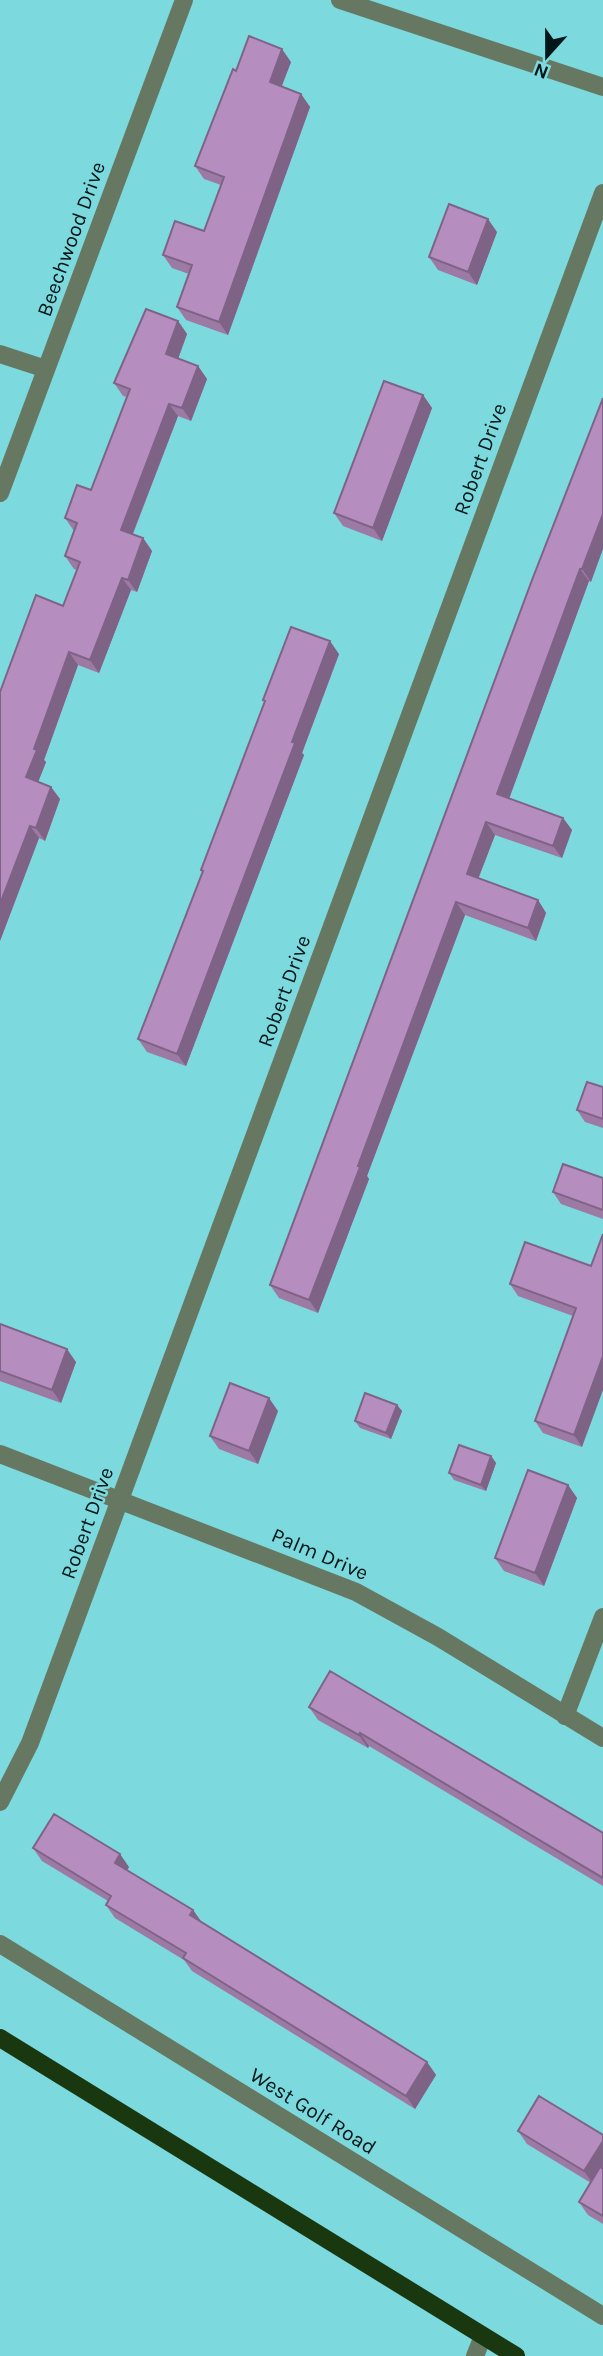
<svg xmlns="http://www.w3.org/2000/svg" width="603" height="2356" viewBox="0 0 603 2356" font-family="Karla,sans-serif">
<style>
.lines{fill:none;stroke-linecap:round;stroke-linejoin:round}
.minor{stroke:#677862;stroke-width:18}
.major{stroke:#193810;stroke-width:18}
.wall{fill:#9c7aa4}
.shaded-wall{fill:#7f6386}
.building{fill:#b58ebf;stroke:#7f6386;stroke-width:2}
.labels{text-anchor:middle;stroke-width:5;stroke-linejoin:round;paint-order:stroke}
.street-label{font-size:21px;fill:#001618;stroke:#7cd9dd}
</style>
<rect width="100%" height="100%" fill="#7cd9dd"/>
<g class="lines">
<path class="minor" d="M 340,0 L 603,87
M 0,354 L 46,369
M 0,493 L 184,0
M 0,1454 L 356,1592 L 438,1637 L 603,1738
M 565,1716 L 603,1617
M 0,1802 L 30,1743 L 603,193
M 0,1944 L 603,2316
M 475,2356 L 483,2336"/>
<path class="major" d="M 0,2038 L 516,2356"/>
</g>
<path class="wall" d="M 291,62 L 282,86 L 301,94 L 310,107 L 228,335 L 186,320 L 177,307 L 189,274 L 172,268 L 163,255 L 204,231 L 221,185 L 204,179 L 195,166 L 236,71 Z
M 497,232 L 477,285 L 438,270 L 429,257 Z
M 178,321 L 187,334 L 178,359 L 198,366 L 207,379 L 191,421 L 178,416 L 133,534 L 143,538 L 152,551 L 137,592 L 131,590 L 99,673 L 78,665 L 44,760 L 46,762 L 38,782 L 51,787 L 60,799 L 45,841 L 39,838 L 0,941 L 63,606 L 77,570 L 74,569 L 65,556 L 74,531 L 65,518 L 91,490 L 127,397 L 123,396 L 114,383 Z
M 423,395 L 432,408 L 382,541 L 343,526 L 334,513 Z
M 603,398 L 591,582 L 589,581 L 509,799 L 563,818 L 572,830 L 562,858 L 495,835 L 478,879 L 538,900 L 546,913 L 536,941 L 465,915 L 367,1176 L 369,1179 L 318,1313 L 279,1298 L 270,1285 Z
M 339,654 L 302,753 L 304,755 L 186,1066 L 147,1052 L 138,1039 L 202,872 L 201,870 L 265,703 L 263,700 Z
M 603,1087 L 603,1128 L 585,1122 L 577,1110 Z
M 603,1178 L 603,1219 L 561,1204 L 553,1192 Z
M 591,1266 L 582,1447 L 543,1433 L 535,1421 L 573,1316 L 518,1296 L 510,1284 Z
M 0,1324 L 76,1362 L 61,1403 L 0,1381 Z
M 397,1405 L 402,1411 L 391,1439 L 360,1428 L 355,1421 Z
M 278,1411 L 258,1464 L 219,1449 L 210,1436 Z
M 491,1456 L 496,1463 L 486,1491 L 454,1480 L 449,1473 Z
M 568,1485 L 577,1498 L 544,1586 L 504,1571 L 495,1558 Z
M 309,1707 L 603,1833 L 603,1886 L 369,1746 L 368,1748 L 318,1720 Z
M 33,1848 L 129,1867 L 127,1870 L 193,1910 L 201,1921 L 427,2062 L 436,2075 L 415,2109 L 192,1971 L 184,1960 L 115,1918 L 106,1905 L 108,1901 L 42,1861 Z
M 518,2131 L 603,2135 L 603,2224 L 588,2215 L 579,2202 L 591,2183 L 527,2144 Z"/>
<path class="shaded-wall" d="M 282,49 L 291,62 L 278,95 L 270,82 Z
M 301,94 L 310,107 L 228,335 L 219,322 Z
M 488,219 L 497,232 L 477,285 L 468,272 Z
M 178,321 L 187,334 L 175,367 L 166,354 Z
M 198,366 L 207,379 L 191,421 L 182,408 Z
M 423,395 L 432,408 L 382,541 L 373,528 Z
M 169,404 L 178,416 L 129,543 L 121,530 Z
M 603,514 L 603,549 L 591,582 L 582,569 Z
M 143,538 L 152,551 L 137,592 L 128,580 Z
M 580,569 L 589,581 L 506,807 L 497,794 Z
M 122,578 L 131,590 L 99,673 L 90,660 Z
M 330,641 L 339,654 L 302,753 L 304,755 L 186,1066 L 177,1054 Z
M 69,652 L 78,665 L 44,760 L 46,762 L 35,790 L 26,777 L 34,749 Z
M 51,787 L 60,799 L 45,841 L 36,828 Z
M 563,818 L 572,830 L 562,858 L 553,846 Z
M 486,822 L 495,835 L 475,887 L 467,874 Z
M 30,826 L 39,838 L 0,941 L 0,904 Z
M 538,900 L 546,913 L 536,941 L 528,928 Z
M 456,902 L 465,915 L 367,1176 L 369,1179 L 318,1313 L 309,1300 L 358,1166 Z
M 67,1349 L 76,1362 L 61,1403 L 52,1390 Z
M 603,1356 L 603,1390 L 582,1447 L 574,1435 Z
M 269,1398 L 278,1411 L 258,1464 L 249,1451 Z
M 397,1405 L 402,1411 L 391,1439 L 386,1433 Z
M 491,1456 L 496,1463 L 486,1491 L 481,1485 Z
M 568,1485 L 577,1498 L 544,1586 L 535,1573 Z
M 360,1733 L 369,1746 L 368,1748 L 359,1735 Z
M 120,1854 L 129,1867 L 124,1876 L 115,1863 Z
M 193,1910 L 202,1923 L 190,1915 Z
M 427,2062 L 436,2075 L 415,2109 L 406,2096 Z
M 603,2141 L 603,2168 L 593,2184 L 584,2171 Z"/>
<path class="building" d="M 249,36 L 282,49 L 270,82 L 301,94 L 219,322 L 177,307 L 192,265 L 163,255 L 175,221 L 204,231 L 224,177 L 195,166 L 233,69 L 236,71 Z
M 449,204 L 488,219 L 468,272 L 429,257 Z
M 146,309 L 178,321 L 166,354 L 198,366 L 182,408 L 169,404 L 121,530 L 143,538 L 128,580 L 122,578 L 90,660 L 69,652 L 34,749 L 37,750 L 26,777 L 51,787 L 36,828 L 30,826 L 0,904 L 0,692 L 36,595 L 63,606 L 80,562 L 65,556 L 77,523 L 65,518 L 77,485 L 91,490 L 130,389 L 114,383 Z
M 384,381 L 423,395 L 373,528 L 334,513 Z
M 603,398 L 603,514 L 582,569 L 580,569 L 497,794 L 563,818 L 553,846 L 486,822 L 467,874 L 538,900 L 528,928 L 456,902 L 358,1166 L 360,1167 L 309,1300 L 270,1285 L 532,580 Z
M 291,627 L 330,641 L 292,742 L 295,743 L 177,1054 L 138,1039 L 203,871 L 201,870 L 265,701 L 263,700 Z
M 587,1082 L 603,1087 L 603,1119 L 577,1110 Z
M 563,1164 L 603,1178 L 603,1210 L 553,1192 Z
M 603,1234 L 603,1356 L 574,1435 L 535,1421 L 576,1308 L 510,1284 L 525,1242 L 591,1266 Z
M 0,1324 L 67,1349 L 52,1390 L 0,1371 Z
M 230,1383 L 269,1398 L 249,1451 L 210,1436 Z
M 365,1393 L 397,1405 L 386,1433 L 355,1421 Z
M 459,1445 L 491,1456 L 481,1485 L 449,1473 Z
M 528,1470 L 568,1485 L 535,1573 L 495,1558 Z
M 330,1671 L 603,1833 L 603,1878 L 360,1733 L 359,1735 L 309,1707 Z
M 54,1814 L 120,1854 L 115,1863 L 193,1910 L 190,1915 L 427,2062 L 406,2096 L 183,1958 L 186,1953 L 106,1905 L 111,1896 L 33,1848 Z
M 539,2096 L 603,2135 L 603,2141 L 584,2171 L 518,2131 Z
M 600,2167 L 603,2169 L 603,2216 L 579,2202 Z"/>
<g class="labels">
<g class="street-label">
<text transform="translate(71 239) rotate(-70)" y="7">Beechwood Drive</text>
<text transform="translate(480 459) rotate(-70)" y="7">Robert Drive</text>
<text transform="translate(284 991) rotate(-70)" y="7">Robert Drive</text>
<text transform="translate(87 1523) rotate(-70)" y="7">Robert Drive</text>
<text transform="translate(320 1554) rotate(23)" y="7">Palm Drive</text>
<text transform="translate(313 2111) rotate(32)" y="7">West Golf Road</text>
</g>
</g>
<g transform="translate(547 56) rotate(201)" stroke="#7cd9dd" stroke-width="5" paint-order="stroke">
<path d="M0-5L12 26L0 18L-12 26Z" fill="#001618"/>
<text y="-10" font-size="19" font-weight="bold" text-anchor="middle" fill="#001618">N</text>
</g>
</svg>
